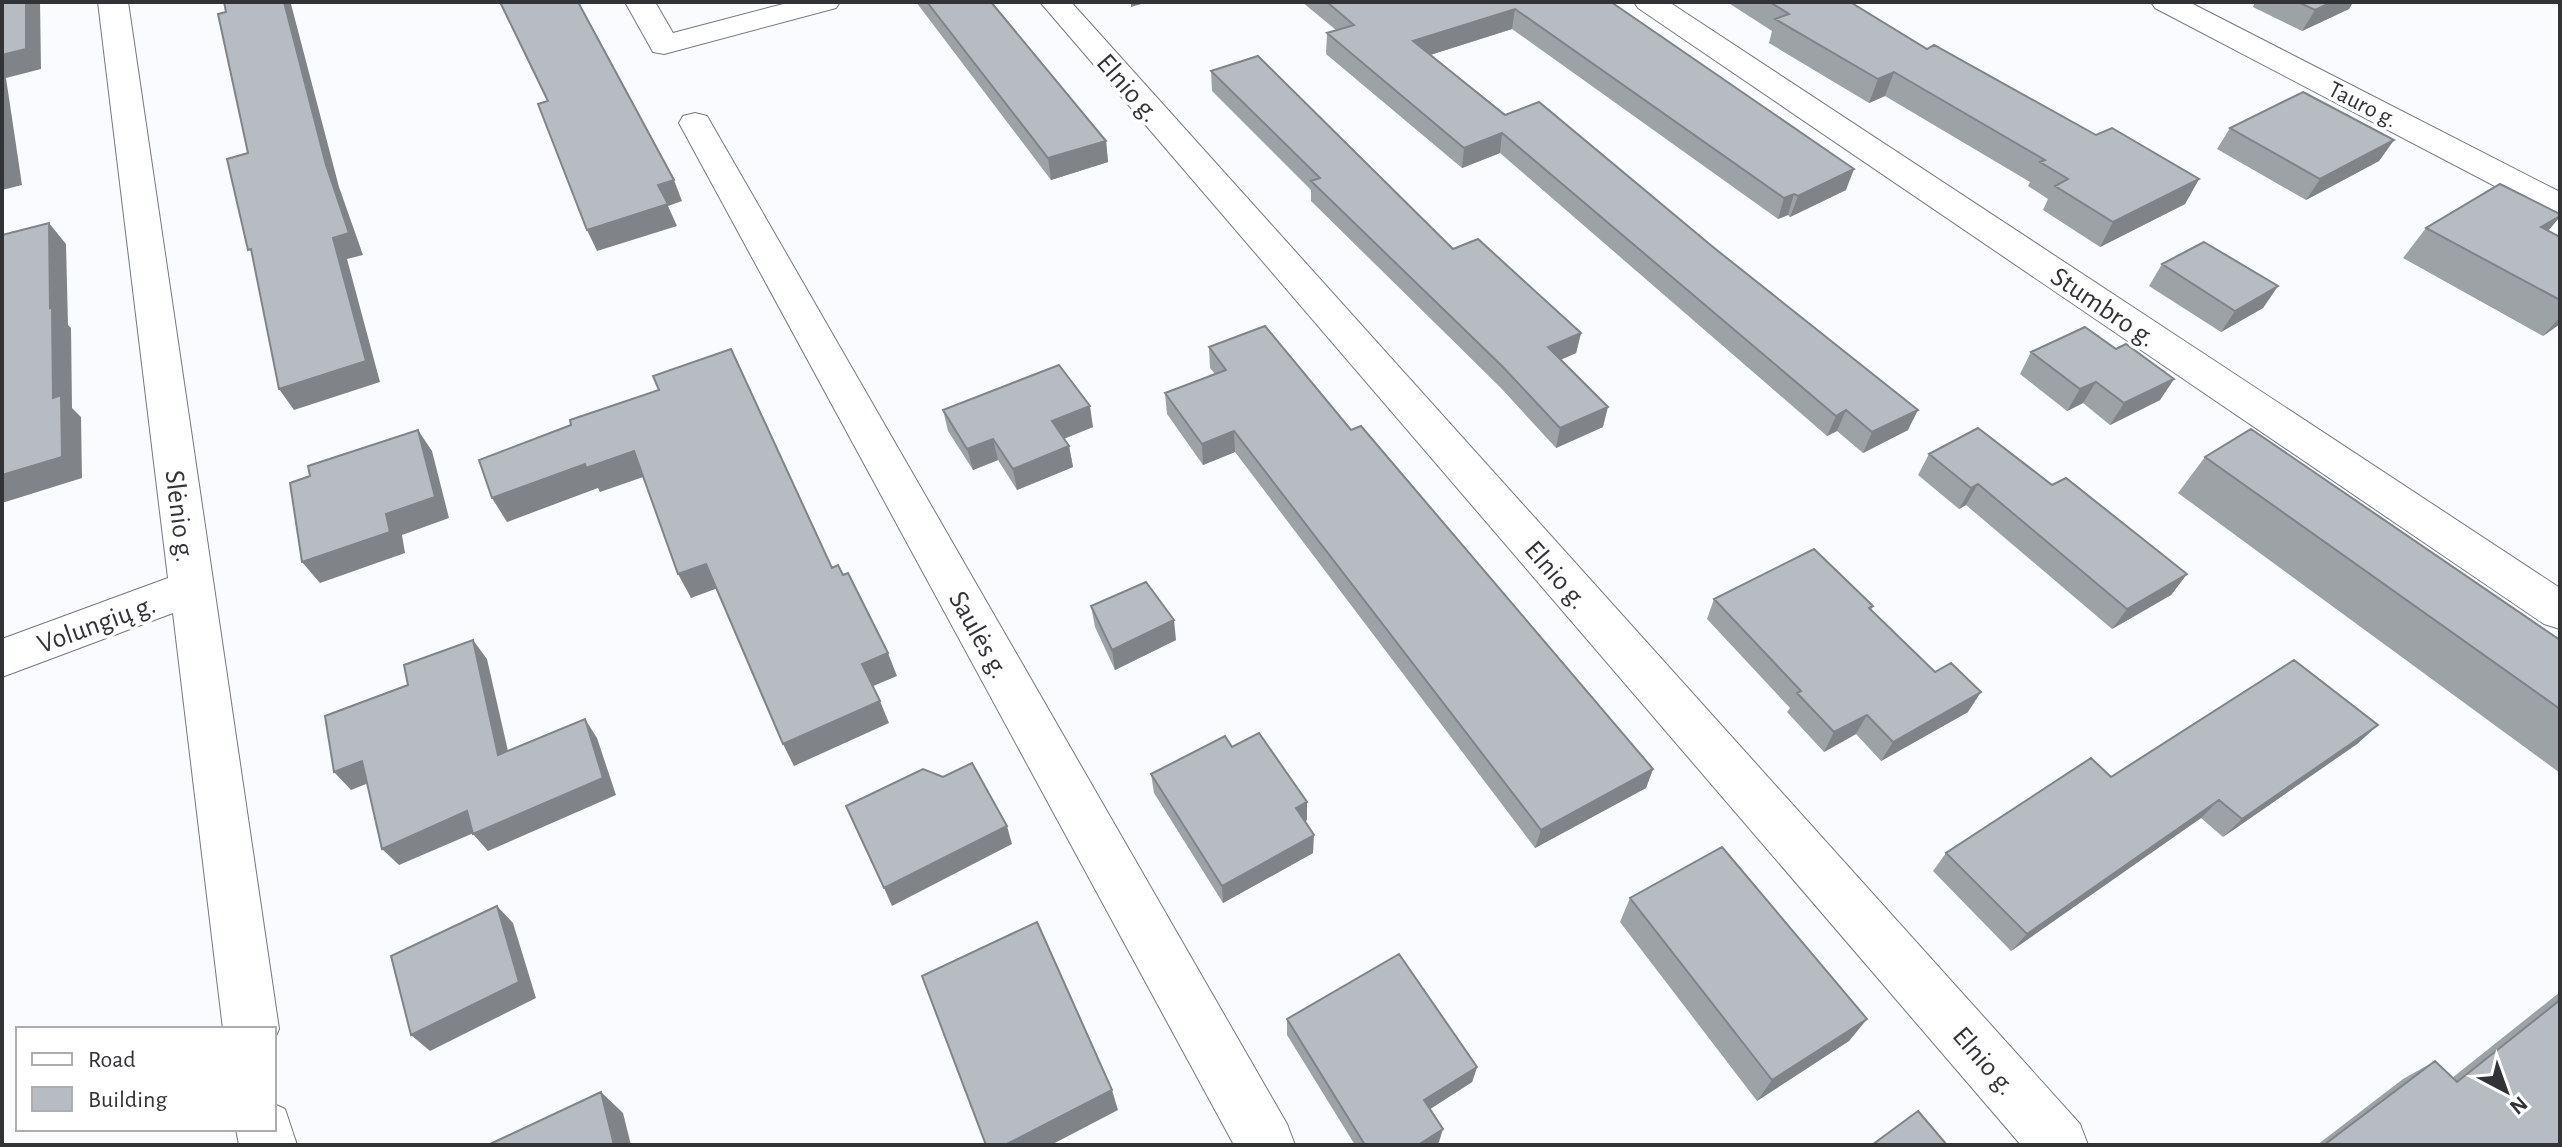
<svg xmlns="http://www.w3.org/2000/svg" width="2562" height="1147" viewBox="0 0 2562 1147" font-family="'Alegreya Sans',sans-serif">
<style>
.lines{fill:none;stroke-linecap:round;stroke-linejoin:round}
.minor-casing{stroke:#74797f;stroke-width:2}
.minor{fill:#fff;fill-rule:evenodd}
.wall{fill:#9da2a7}
.shaded-wall{fill:#808488}
.building{fill:#b7bcc2;stroke:#808488;stroke-width:2}
.labels{text-anchor:middle;stroke-width:7;stroke-linejoin:round;paint-order:stroke}
.far-street-label{font-size:24px;fill:#313336;stroke:#fff}
.street-label{font-size:28px;fill:#313336;stroke:#fff}
</style>
<rect width="100%" height="100%" fill="#f9fbfe"/>
<g class="lines">
<g class="minor-casing">
<path id="minor" d="M 98,2 L 128,2 L 279,1029 L 274,1040 L 274,1029 L 223,1029 L 173,613 L 2,677 L 2,639 L 168,578 Z
M 625,2 L 655,2 L 673,33 L 791,2 L 840,2 L 836,8 L 664,54 L 653,52 Z
M 1040,2 L 1071,2 L 2080,1124 L 2088,1145 L 2021,1145 Z
M 1634,2 L 1669,2 L 2560,588 L 2560,629 L 2544,624 L 1638,8 Z
M 2151,2 L 2189,2 L 2560,192 L 2560,217 L 2548,214 L 2155,8 Z
M 695,113 L 707,116 L 711,123 L 1287,1124 L 1295,1145 L 1234,1145 L 679,123 L 683,116 Z
M 274,1104 L 285,1109 L 297,1145 L 239,1145 L 236,1129 L 274,1129 Z"/>
</g>
<use href="#minor" class="minor"/>
</g>
<path class="wall" d="M 916,2 L 991,2 L 1106,141 L 1108,162 L 1051,180 Z
M 1302,2 L 1611,2 L 1846,190 L 1790,217 L 1788,215 L 1778,219 L 1512,29 L 1430,55 L 1908,430 L 1863,453 L 1837,431 L 1827,436 L 1500,153 L 1462,168 L 1326,54 L 1327,33 L 1336,30 Z
M 1727,2 L 1850,2 L 1927,49 L 2096,135 L 2199,179 L 2185,204 L 2100,247 L 2043,210 L 2048,199 L 2028,186 L 2030,182 L 1885,96 L 1869,103 L 1769,43 L 1772,31 Z
M 2255,2 L 2353,2 L 2349,9 L 2302,31 L 2253,7 Z
M 1211,71 L 1453,249 L 1581,333 L 1576,353 L 1561,359 L 1603,427 L 1556,448 L 1500,387 L 1311,201 L 1311,190 L 1212,91 Z
M 2230,128 L 2394,140 L 2379,161 L 2306,200 L 2217,149 Z
M 2426,228 L 2548,231 L 2560,237 L 2560,324 L 2543,336 L 2403,258 Z
M 2162,264 L 2278,286 L 2263,308 L 2221,332 L 2149,286 Z
M 1209,347 L 1351,430 L 1653,769 L 1646,788 L 1535,848 L 1235,452 L 1203,465 L 1167,414 L 1165,393 L 1215,374 L 1210,368 Z
M 2116,349 L 2174,379 L 2160,400 L 2110,425 L 2083,403 L 2067,411 L 2020,374 L 2031,352 Z
M 943,410 L 1093,427 L 1064,439 L 1069,446 L 1073,467 L 1017,490 L 998,460 L 973,470 L 948,431 Z
M 1929,454 L 2052,485 L 2187,574 L 2171,595 L 2112,629 L 1966,505 L 1959,509 L 1918,475 Z
M 2205,457 L 2560,640 L 2560,773 L 2178,493 Z
M 1714,599 L 1873,606 L 1871,610 L 1968,712 L 1881,761 L 1856,734 L 1824,752 L 1787,712 L 1790,708 L 1707,619 Z
M 1091,606 L 1176,640 L 1115,670 L 1095,627 Z
M 2378,725 L 2357,744 L 2223,837 L 2201,818 L 2011,951 L 1933,871 L 1946,853 L 2111,777 Z
M 1232,747 L 1307,820 L 1304,822 L 1313,853 L 1223,903 L 1154,793 L 1151,774 Z
M 1630,898 L 1867,1019 L 1849,1041 L 1757,1101 L 1620,922 Z
M 2560,992 L 2560,1145 L 2317,1145 L 2403,1079 L 2435,1061 L 2452,1078 Z
M 1287,1019 L 1477,1067 L 1472,1082 L 1430,1109 L 1439,1142 L 1435,1145 L 1355,1145 L 1287,1035 Z"/>
<path class="shaded-wall" d="M 26,2 L 40,2 L 41,69 L 6,78 L 22,185 L 2,190 L 2,55 Z
M 284,2 L 299,2 L 291,4 L 339,187 L 363,255 L 347,259 L 380,382 L 294,410 L 279,389 L 333,238 L 326,165 Z
M 1131,2 L 1148,2 L 1131,7 Z
M 2332,2 L 2353,2 L 2349,9 L 2302,31 L 2315,10 Z
M 1515,9 L 1512,29 L 1411,61 L 1413,41 Z
M 1894,72 L 1885,96 L 1869,103 L 1878,79 Z
M 1502,133 L 1500,153 L 1462,168 L 1464,148 Z
M 2394,140 L 2379,161 L 2306,200 L 2320,179 Z
M 1106,141 L 1108,162 L 1051,180 L 1048,158 Z
M 1854,169 L 1846,190 L 1790,217 L 1798,196 Z
M 2199,179 L 2185,204 L 2100,247 L 2113,222 Z
M 674,180 L 682,201 L 668,206 L 677,226 L 597,251 L 587,230 L 658,185 Z
M 1794,194 L 1788,215 L 1778,219 L 1784,198 Z
M 2560,216 L 2560,217 L 2536,245 L 2541,227 Z
M 49,223 L 66,244 L 68,325 L 71,328 L 72,408 L 81,417 L 82,478 L 2,503 L 2,475 L 53,398 L 50,308 Z
M 2278,286 L 2263,308 L 2221,332 L 2235,311 Z
M 2560,317 L 2560,324 L 2543,336 Z
M 1581,333 L 1576,353 L 1545,367 L 1548,347 Z
M 2174,379 L 2160,400 L 2110,425 L 2124,403 Z
M 2096,382 L 2083,403 L 2067,411 L 2080,389 Z
M 1090,406 L 1093,427 L 1055,442 L 1052,421 Z
M 1608,407 L 1603,427 L 1556,448 L 1560,428 Z
M 1846,410 L 1837,431 L 1827,436 L 1836,416 Z
M 1918,410 L 1908,430 L 1863,453 L 1872,432 Z
M 418,430 L 432,451 L 449,518 L 402,535 L 405,553 L 320,583 L 302,562 L 386,514 Z
M 1234,431 L 1235,452 L 1203,465 L 1202,444 Z
M 993,439 L 998,460 L 973,470 L 967,449 Z
M 1069,446 L 1073,467 L 1017,490 L 1013,469 Z
M 634,451 L 646,476 L 600,492 L 598,488 L 507,522 L 492,498 L 585,464 Z
M 1978,484 L 1966,505 L 1959,509 L 1971,488 Z
M 706,564 L 718,588 L 691,598 L 678,574 Z
M 2187,574 L 2171,595 L 2112,629 L 2127,609 Z
M 1174,620 L 1176,640 L 1115,670 L 1112,650 Z
M 473,640 L 487,659 L 513,773 L 498,755 Z
M 888,653 L 897,676 L 871,687 L 862,664 Z
M 1981,692 L 1968,712 L 1881,761 L 1893,742 Z
M 880,701 L 889,723 L 794,766 L 783,744 Z
M 1867,715 L 1856,734 L 1824,752 L 1834,732 Z
M 585,719 L 597,738 L 616,795 L 488,851 L 473,834 Z
M 2378,725 L 2357,744 L 2223,837 L 2242,819 Z
M 362,761 L 379,779 L 351,790 L 334,772 Z
M 1653,769 L 1646,788 L 1535,848 L 1541,830 Z
M 2219,800 L 2201,818 L 2011,951 L 2027,934 Z
M 1307,802 L 1307,820 L 1295,827 L 1296,808 Z
M 467,811 L 483,829 L 399,865 L 382,849 Z
M 1007,826 L 1012,844 L 892,906 L 884,888 Z
M 1314,835 L 1313,853 L 1223,903 L 1222,886 Z
M 497,906 L 513,923 L 536,998 L 430,1051 L 411,1035 Z
M 1867,1019 L 1849,1041 L 1757,1101 L 1772,1080 Z
M 1477,1067 L 1472,1082 L 1421,1115 L 1424,1100 Z
M 1112,1090 L 1118,1110 L 1051,1145 L 1005,1145 Z
M 601,1092 L 623,1113 L 631,1145 L 614,1145 Z
M 1443,1129 L 1439,1142 L 1435,1145 L 1418,1145 Z"/>
<path class="building" d="M 2,2 L 26,2 L 26,49 L 2,55 Z
M 224,2 L 284,2 L 326,165 L 349,233 L 333,238 L 366,361 L 279,389 L 251,249 L 248,250 L 227,159 L 248,153 L 218,14 L 226,12 Z
M 500,2 L 578,2 L 674,180 L 658,185 L 668,204 L 587,230 L 538,104 L 548,101 Z
M 927,2 L 991,2 L 1106,141 L 1048,158 Z
M 1327,2 L 1611,2 L 1854,169 L 1798,196 L 1794,194 L 1784,198 L 1515,9 L 1413,41 L 1505,115 L 1539,102 L 1713,247 L 1918,410 L 1872,432 L 1846,410 L 1836,416 L 1502,133 L 1464,148 L 1327,33 L 1354,25 Z
M 1770,2 L 1850,2 L 1927,49 L 1934,45 L 2096,135 L 2112,128 L 2199,179 L 2113,222 L 2055,186 L 2068,179 L 2040,162 L 2045,160 L 1894,72 L 1878,79 L 1775,19 L 1789,14 Z
M 2298,2 L 2332,2 L 2315,10 Z
M 1258,56 L 1453,249 L 1478,239 L 1581,333 L 1548,347 L 1608,407 L 1560,428 L 1503,367 L 1311,181 L 1320,178 L 1211,71 Z
M 2303,92 L 2394,140 L 2320,179 L 2230,128 Z
M 2,142 L 5,164 L 2,165 Z
M 2500,184 L 2560,214 L 2560,216 L 2541,227 L 2560,237 L 2560,300 L 2426,228 Z
M 49,223 L 50,308 L 52,307 L 53,398 L 61,395 L 62,457 L 2,475 L 2,235 Z
M 2204,242 L 2278,286 L 2235,311 L 2162,264 Z
M 1265,326 L 1351,430 L 1361,426 L 1653,769 L 1541,830 L 1234,431 L 1202,444 L 1165,393 L 1226,370 L 1209,347 Z
M 2085,327 L 2116,349 L 2126,344 L 2174,379 L 2124,403 L 2096,382 L 2080,389 L 2031,352 Z
M 731,349 L 832,568 L 838,565 L 843,575 L 848,573 L 888,653 L 862,664 L 880,701 L 783,744 L 706,564 L 678,574 L 634,451 L 586,468 L 585,464 L 492,498 L 479,460 L 571,425 L 570,420 L 659,390 L 653,376 Z
M 1059,365 L 1090,406 L 1052,421 L 1069,446 L 1013,469 L 993,439 L 967,449 L 943,410 Z
M 1978,428 L 2052,485 L 2066,478 L 2187,574 L 2127,609 L 1978,484 L 1971,488 L 1929,454 Z
M 2251,429 L 2560,640 L 2560,709 L 2205,457 Z
M 418,430 L 435,497 L 386,514 L 390,532 L 302,562 L 290,483 L 310,476 L 308,466 Z
M 1814,549 L 1873,606 L 1869,608 L 1935,672 L 1951,663 L 1981,692 L 1893,742 L 1867,715 L 1834,732 L 1797,693 L 1801,691 L 1714,599 Z
M 1146,582 L 1174,620 L 1112,650 L 1091,606 Z
M 473,640 L 498,755 L 585,719 L 603,778 L 473,834 L 467,811 L 382,849 L 362,761 L 334,772 L 325,716 L 408,685 L 404,665 Z
M 2294,660 L 2378,725 L 2242,819 L 2219,800 L 2027,934 L 1946,853 L 2091,758 L 2111,777 Z
M 1259,733 L 1307,802 L 1296,808 L 1314,835 L 1222,886 L 1151,774 L 1225,736 L 1232,747 Z
M 972,763 L 1007,826 L 884,888 L 846,806 L 923,769 L 943,777 Z
M 1722,847 L 1867,1019 L 1772,1080 L 1630,898 Z
M 497,906 L 519,982 L 411,1035 L 391,956 Z
M 1037,922 L 1112,1090 L 1005,1145 L 986,1145 L 922,976 Z
M 1399,954 L 1477,1067 L 1424,1100 L 1443,1129 L 1418,1145 L 1365,1145 L 1287,1019 Z
M 2560,1000 L 2560,1145 L 2324,1145 L 2435,1061 L 2457,1082 Z
M 601,1092 L 614,1145 L 488,1145 Z
M 1918,1111 L 1947,1145 L 1872,1145 Z"/>
<g class="labels">
<g class="far-street-label">
<text transform="translate(2363 104) rotate(27)" y="8">Tauro g.</text>
</g>
<g class="street-label">
<text transform="translate(1129 87) rotate(49)" y="10">Elnio g.</text>
<text transform="translate(2104 306) rotate(34)" y="10">Stumbro g.</text>
<text transform="translate(181 516) rotate(83)" y="10">Slėnio g.</text>
<text transform="translate(1557 574) rotate(49)" y="10">Elnio g.</text>
<text transform="translate(96 623) rotate(-20)" y="10">Volungių g.</text>
<text transform="translate(980 634) rotate(61)" y="10">Saulės g.</text>
<text transform="translate(1985 1060) rotate(49)" y="10">Elnio g.</text>
</g>
</g>
<rect width="2562" height="1147" fill="none" stroke="#313336" stroke-width="8"/>
<rect x="16" y="1027" width="260" height="104" fill="#ffffff" stroke="#adadaf" stroke-width="2"/>
<rect x="32" y="1053" width="40" height="12" fill="#ffffff" stroke="#adadaf" stroke-width="2"/>
<text x="88" y="1067" font-size="24" fill="#313336">Road</text>
<rect x="32" y="1087" width="40" height="24" fill="#b7bcc2" stroke="#adadaf" stroke-width="2"/>
<text x="88" y="1107" font-size="24" fill="#313336">Building</text>
<g transform="translate(2506 1091) rotate(139)" stroke="#ffffff" stroke-width="6" paint-order="stroke">
<path d="M0-6L14 30L0 20L-14 30Z" fill="#313336"/>
<text y="-12" font-size="22" font-weight="bold" text-anchor="middle" fill="#313336">N</text>
</g>
</svg>
